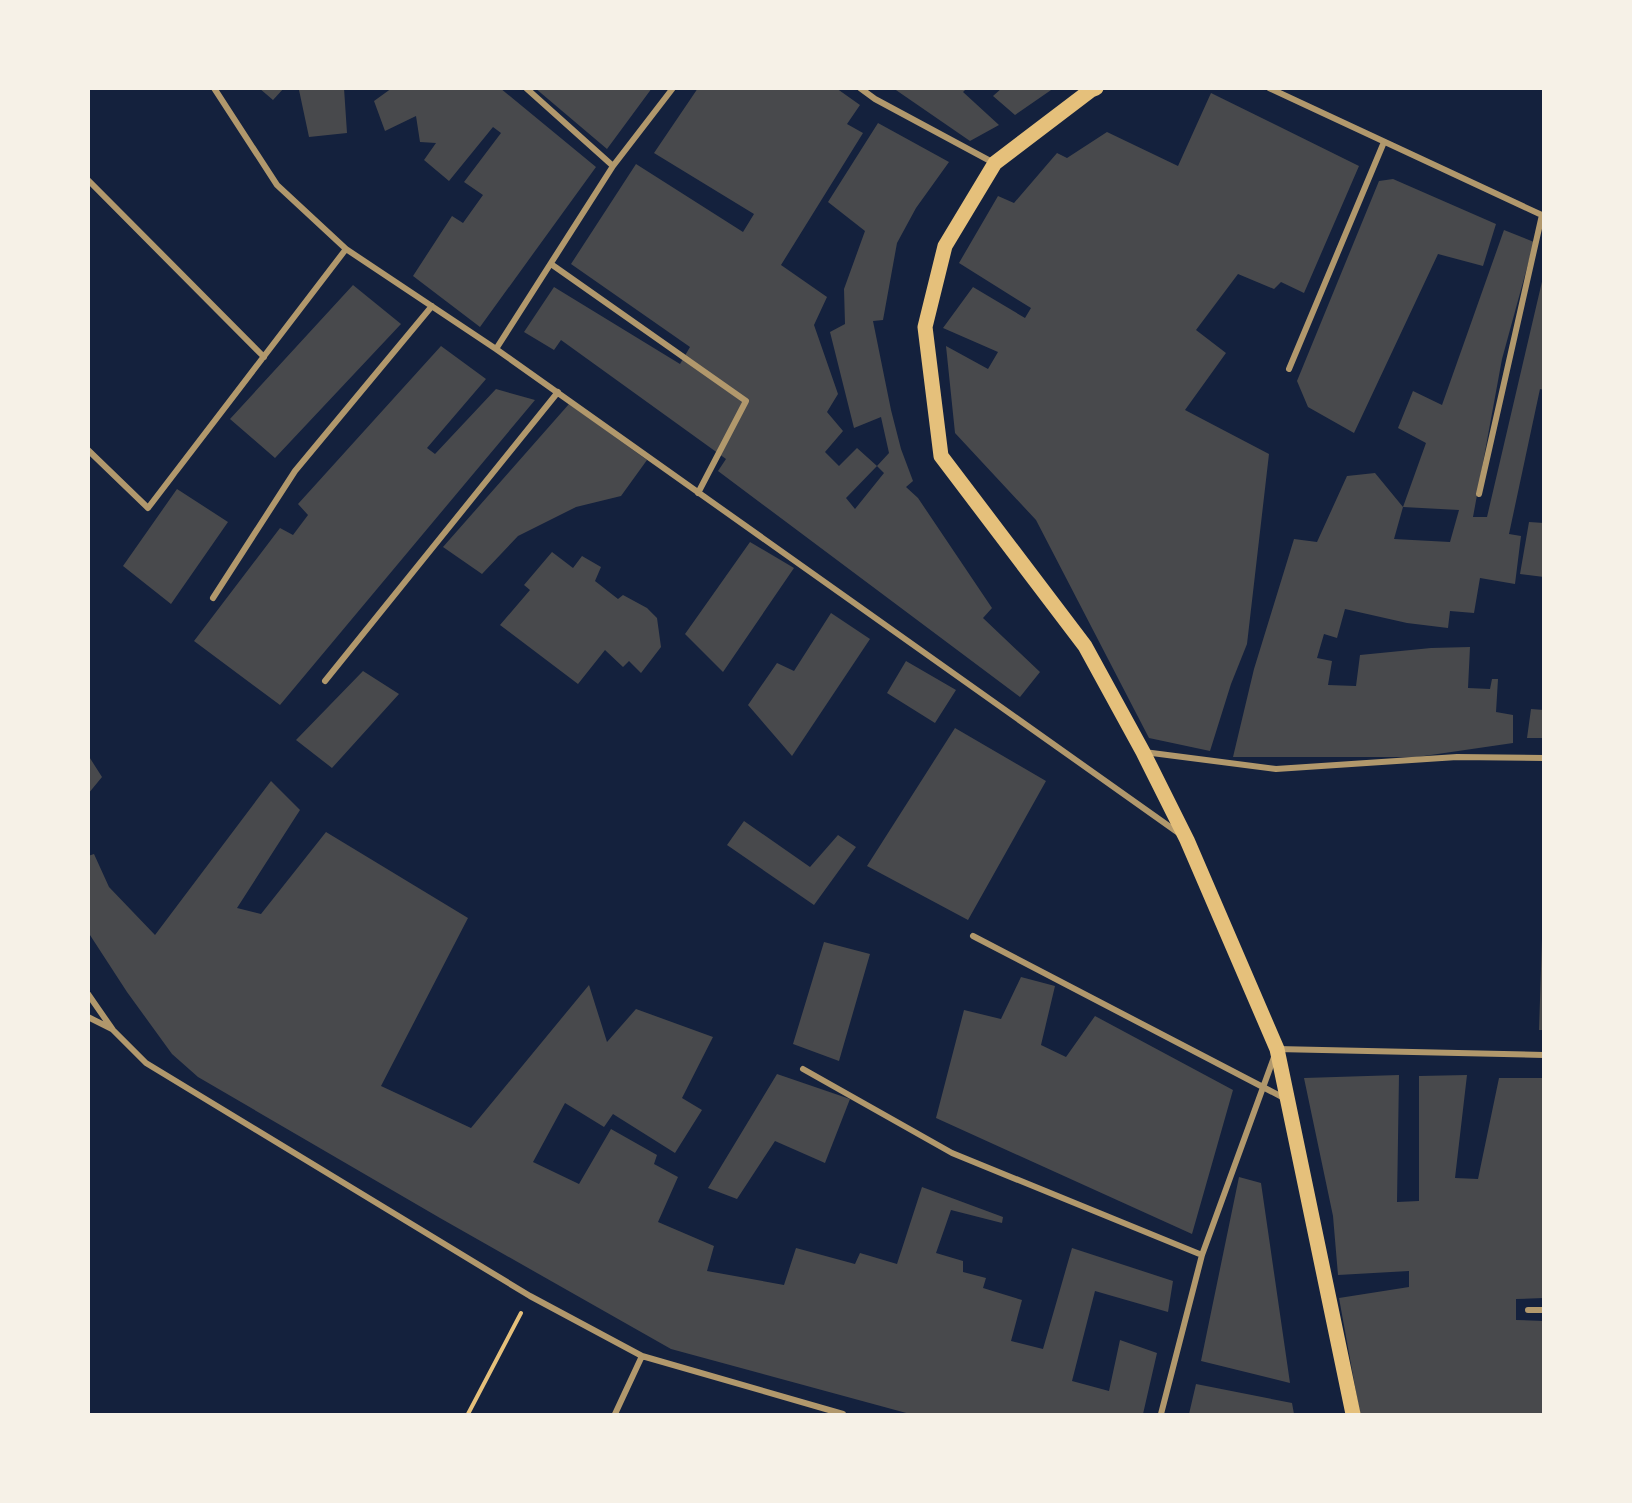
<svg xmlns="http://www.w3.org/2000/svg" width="1632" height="1503" viewBox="0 0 1632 1503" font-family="'Asap Condensed',sans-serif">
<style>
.building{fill:#48494c;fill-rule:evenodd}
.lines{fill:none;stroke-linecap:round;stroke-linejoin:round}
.path{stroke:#e5c07b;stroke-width:4}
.minor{stroke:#b1986c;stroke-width:6}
.primary{stroke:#e5c07b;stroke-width:15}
</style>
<rect width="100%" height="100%" fill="#14213d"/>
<path class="building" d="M 259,88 L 284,88 L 273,100 Z
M 305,88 L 344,88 L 347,133 L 309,137 L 299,90 Z
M 392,88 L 500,88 L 596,167 L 480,327 L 413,276 L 452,216 L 463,223 L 483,195 L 464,182 L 501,133 L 493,127 L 449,181 L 424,160 L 436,143 L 420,142 L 416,116 L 385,131 L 374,101 Z
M 535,88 L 652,88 L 607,149 Z
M 698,88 L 836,88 L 860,105 L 847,124 L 863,133 L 781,265 L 827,297 L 814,325 L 838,394 L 827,412 L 843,431 L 825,452 L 839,466 L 857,448 L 877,466 L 889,453 L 881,417 L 854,428 L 830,332 L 845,324 L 844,289 L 865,231 L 828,202 L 878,123 L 949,162 L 916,208 L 897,243 L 883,320 L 873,321 L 891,410 L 901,449 L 913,481 L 906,487 L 918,498 L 992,608 L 983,618 L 1040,672 L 1020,697 L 718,471 L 726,459 L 561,340 L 554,350 L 524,332 L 554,287 L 680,364 L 690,347 L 571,264 L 636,164 L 743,232 L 754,214 L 654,153 ZM 877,466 L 884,473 L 855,509 L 846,498 Z
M 893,88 L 967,88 L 963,92 L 999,125 L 970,141 Z
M 1002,88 L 1054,88 L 1015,115 L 993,96 Z
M 1211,93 L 1359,166 L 1304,293 L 1281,282 L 1274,289 L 1238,274 L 1196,330 L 1226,353 L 1185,410 L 1269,454 L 1247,644 L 1231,684 L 1210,751 L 1149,738 L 1036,520 L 955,433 L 946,346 L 988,369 L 998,352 L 943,328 L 973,287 L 1025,318 L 1031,308 L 959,263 L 998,196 L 1014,203 L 1057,153 L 1067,158 L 1107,132 L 1178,166 Z
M 1393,179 L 1496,224 L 1483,266 L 1438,254 L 1354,433 L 1308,407 L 1297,381 L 1379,181 Z
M 1504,230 L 1534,242 L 1502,359 L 1473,517 L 1487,517 L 1544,273 L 1544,390 L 1540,389 L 1509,534 L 1521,536 L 1515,584 L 1480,578 L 1474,613 L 1450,611 L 1448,628 L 1407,623 L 1345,609 L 1337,638 L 1324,634 L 1317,658 L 1332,661 L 1328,685 L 1356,686 L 1360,655 L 1431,648 L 1470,647 L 1468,688 L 1490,689 L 1492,679 L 1498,679 L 1496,712 L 1513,715 L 1513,743 L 1417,757 L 1233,757 L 1254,669 L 1294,539 L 1317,542 L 1347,476 L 1375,473 L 1403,507 L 1394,539 L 1450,542 L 1459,510 L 1403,507 L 1426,443 L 1398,428 L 1413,391 L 1442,405 Z
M 353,285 L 401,324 L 275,458 L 230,419 Z
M 441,346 L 486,379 L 427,448 L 435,454 L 496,389 L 535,400 L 280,705 L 194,641 L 280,528 L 293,535 L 308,515 L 298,504 Z
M 569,404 L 647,460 L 621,496 L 576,507 L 518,536 L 482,574 L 443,547 Z
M 177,489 L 228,522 L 171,604 L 123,566 Z
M 1529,522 L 1544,523 L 1544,577 L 1520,574 Z
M 750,542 L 794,568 L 723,672 L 685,634 Z
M 552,552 L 573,568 L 582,556 L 601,567 L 595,581 L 618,599 L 623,595 L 647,608 L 657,618 L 661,647 L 641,673 L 629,661 L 623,667 L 605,650 L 578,684 L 500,625 L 530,590 L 524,585 Z
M 831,613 L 870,639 L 792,756 L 748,705 L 777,663 L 794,671 Z
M 906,661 L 956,690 L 935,723 L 887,693 Z
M 363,671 L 399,694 L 332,768 L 296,740 Z
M 1531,709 L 1544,710 L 1544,738 L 1527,738 Z
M 955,728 L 1046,781 L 968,920 L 867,866 Z
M 88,755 L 102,777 L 88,794 Z
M 271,781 L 300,810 L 237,908 L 261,914 L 326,832 L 468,918 L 381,1086 L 471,1128 L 589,985 L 607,1042 L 636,1009 L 713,1037 L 682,1098 L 702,1110 L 675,1153 L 613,1114 L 604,1127 L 565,1103 L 533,1162 L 579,1184 L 611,1129 L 657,1155 L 654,1164 L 678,1177 L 658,1222 L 714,1246 L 707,1271 L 784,1285 L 796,1248 L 855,1264 L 860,1253 L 897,1264 L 922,1187 L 1003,1217 L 1002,1223 L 951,1210 L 936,1253 L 963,1261 L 963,1272 L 986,1278 L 983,1288 L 1022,1300 L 1011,1341 L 1043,1349 L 1072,1248 L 1173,1281 L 1168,1312 L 1095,1291 L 1072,1381 L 1109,1391 L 1120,1340 L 1157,1353 L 1143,1414 L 910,1414 L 671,1349 L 440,1218 L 198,1077 L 172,1054 L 127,992 L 88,932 L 88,856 L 94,854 L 109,887 L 155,935 Z
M 744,821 L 810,867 L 838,835 L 856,847 L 814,905 L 727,845 Z
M 1542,938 L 1544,938 L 1544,1030 L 1539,1030 Z
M 824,942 L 870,954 L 839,1061 L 793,1044 Z
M 1021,977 L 1055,986 L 1041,1045 L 1066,1057 L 1095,1016 L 1233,1090 L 1192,1234 L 936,1118 L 964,1010 L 1001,1019 Z
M 777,1074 L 850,1099 L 825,1163 L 775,1141 L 737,1199 L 708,1188 Z
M 1399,1075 L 1397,1202 L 1419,1201 L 1419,1076 L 1467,1075 L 1455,1178 L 1478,1179 L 1499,1078 L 1544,1078 L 1544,1298 L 1516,1299 L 1516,1320 L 1544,1321 L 1544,1414 L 1360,1414 L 1339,1298 L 1409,1287 L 1409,1271 L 1338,1275 L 1333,1216 L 1304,1078 Z
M 1239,1177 L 1261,1183 L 1290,1383 L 1201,1361 Z
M 1196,1384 L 1292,1403 L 1294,1414 L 1189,1414 Z"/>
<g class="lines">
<path class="path" d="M 468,1414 L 521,1313"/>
<path class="minor" d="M 214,88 L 277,185 L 346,249 L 496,349 L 1180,834
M 526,88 L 613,166
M 860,88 L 875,99 L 994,163
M 1269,88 L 1544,216
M 88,180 L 264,357
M 551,264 L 746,401 L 698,493
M 496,349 L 613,166 L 673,88
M 1289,369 L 1384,142
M 88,450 L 148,508 L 346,249
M 1479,494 L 1542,215
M 213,598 L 295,471 L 432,306
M 325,681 L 558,392
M 1144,752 L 1276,769 L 1457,757 L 1544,758
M 973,936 L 1284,1098
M 88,994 L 113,1030 L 146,1063 L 530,1296 L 642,1356 L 843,1414
M 88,1017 L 112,1029
M 803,1069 L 952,1153 L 1202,1255
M 1528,1310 L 1544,1310
M 615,1414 L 642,1356
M 1161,1414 L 1202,1255 L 1277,1049 L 1544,1055"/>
<path class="primary" d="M 1096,88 L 1091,90 L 995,163 L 945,246 L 925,327 L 941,456 L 1085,646 L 1143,752 L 1187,840 L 1277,1049 L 1353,1414"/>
</g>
<rect width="1632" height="1503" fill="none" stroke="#f6f1e7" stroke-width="180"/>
</svg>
